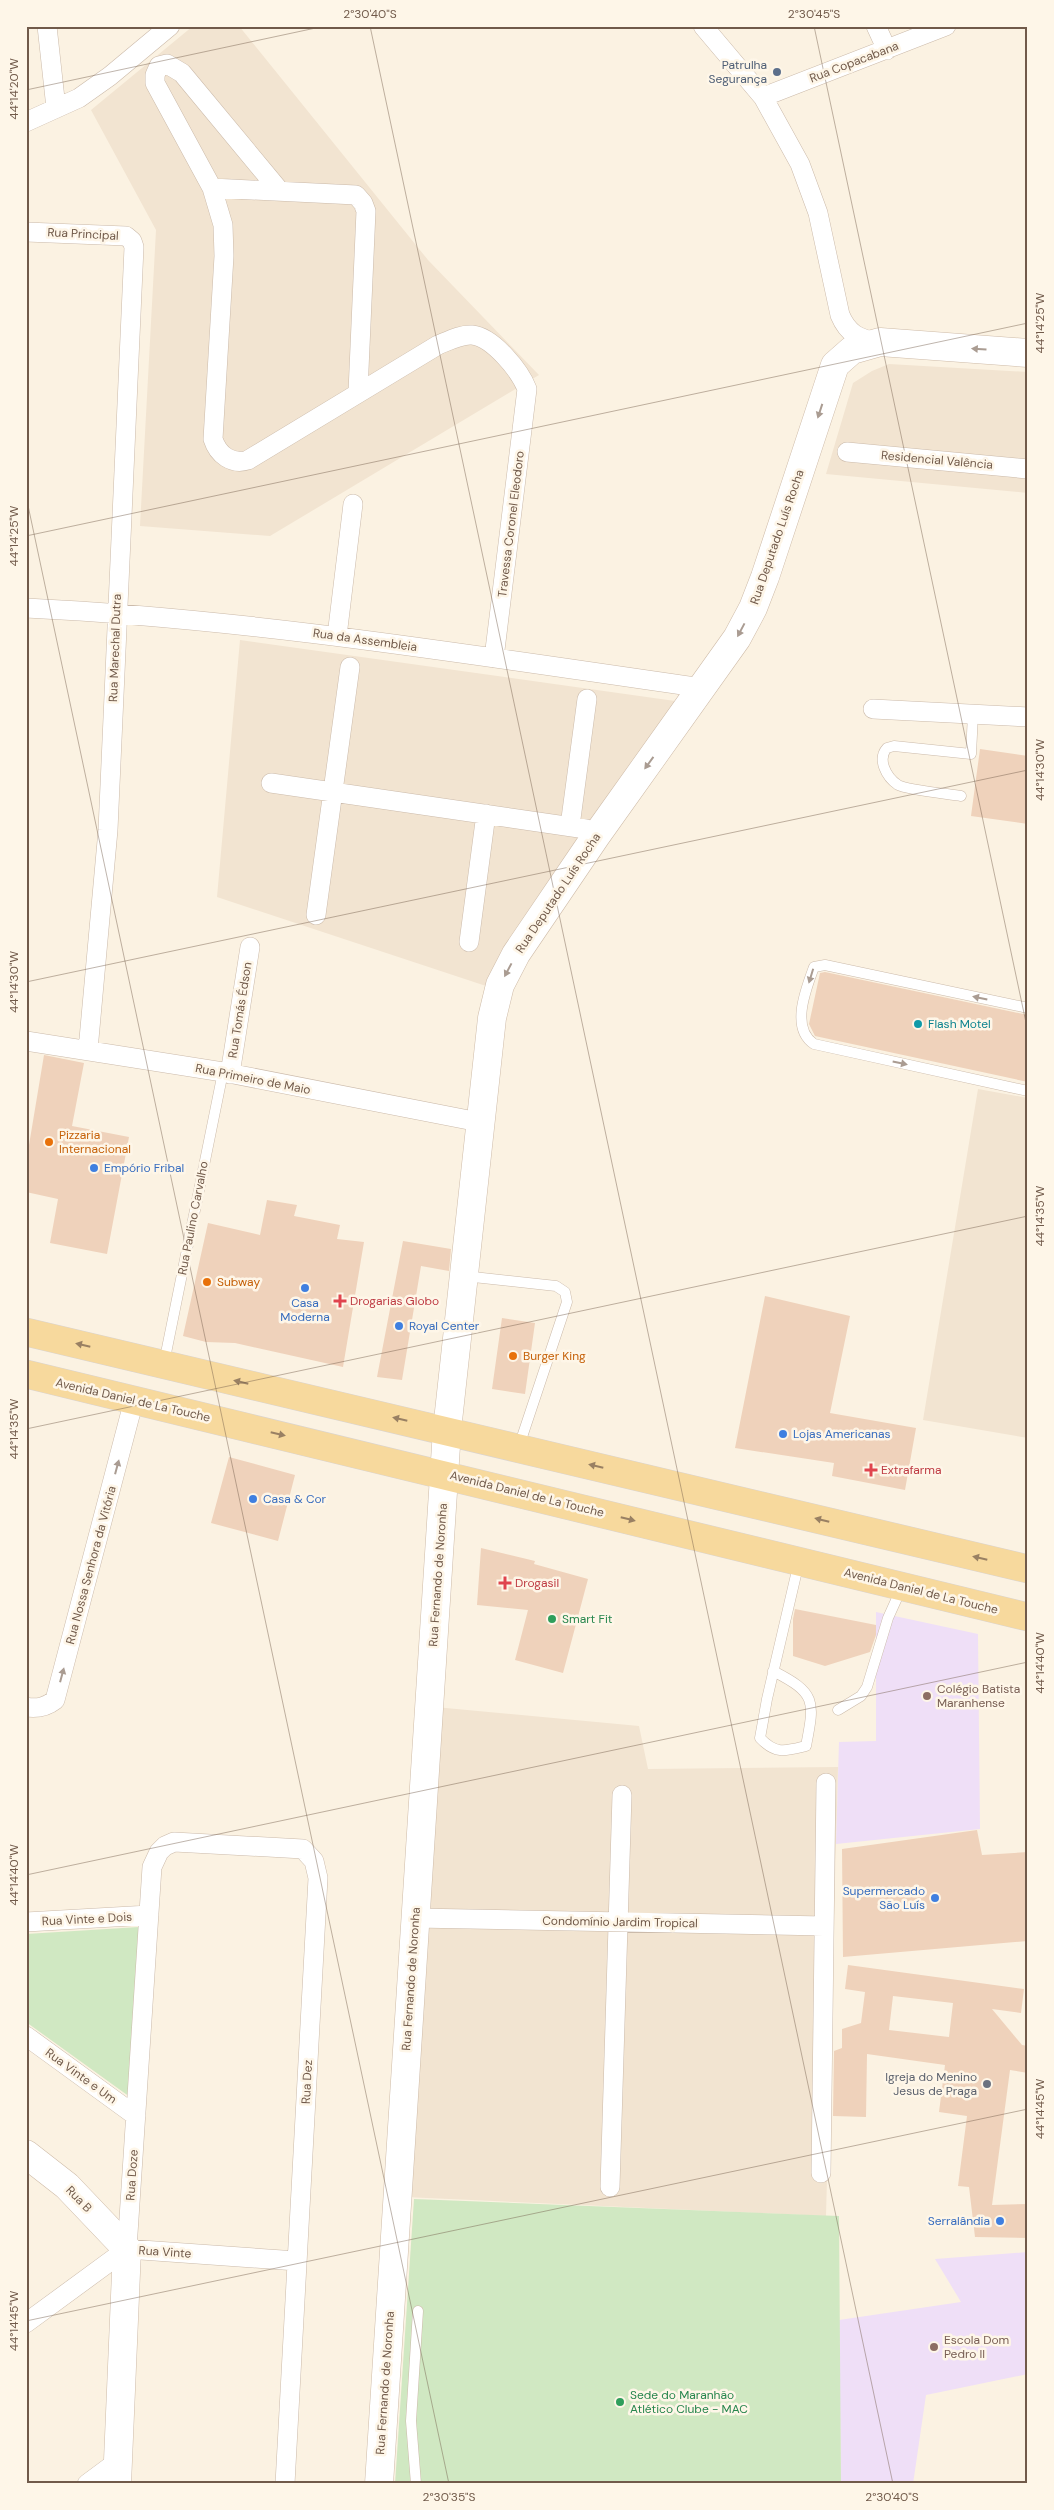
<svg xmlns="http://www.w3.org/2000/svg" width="1054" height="2510" viewBox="0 0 1054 2510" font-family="'DM Sans',sans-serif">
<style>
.residential{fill:#f2e4d1}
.education{fill:#efdff7}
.green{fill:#d0e8c2}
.building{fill:#efd2bb;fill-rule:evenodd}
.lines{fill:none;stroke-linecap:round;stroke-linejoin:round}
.lane-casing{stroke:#cbbaaa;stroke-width:11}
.street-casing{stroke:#cbbaaa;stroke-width:20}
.secondary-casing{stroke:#cebba8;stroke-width:29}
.primary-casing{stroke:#dad4d0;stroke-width:29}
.lane{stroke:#fff;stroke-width:10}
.street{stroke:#fff;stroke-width:19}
.secondary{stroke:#fff;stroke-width:28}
.primary{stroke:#f7d99d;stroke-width:28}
.oneway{fill:#aa9c92}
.oneway2{fill:#998063}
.ticks{fill:none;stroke:#715a4a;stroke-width:1;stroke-opacity:0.45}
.service-dot{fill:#5c6f8a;stroke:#fef6e8;stroke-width:2}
.culture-dot{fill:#0f9aa8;stroke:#fef6e8;stroke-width:2}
.food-dot{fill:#e8710a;stroke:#fef6e8;stroke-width:2}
.shop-dot{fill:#3f7fe0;stroke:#fef6e8;stroke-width:2}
.health-dot{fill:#e0444e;stroke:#fef6e8;stroke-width:2}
.leisure-dot{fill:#2e9e5b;stroke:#fef6e8;stroke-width:2}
.education-dot{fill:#8d6e63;stroke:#fef6e8;stroke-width:2}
.worship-dot{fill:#6b7280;stroke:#fef6e8;stroke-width:2}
.labels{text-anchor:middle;stroke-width:5;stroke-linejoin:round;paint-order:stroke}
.street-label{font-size:12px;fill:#715a4a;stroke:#fef6e8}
.service-label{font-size:12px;fill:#4e5e75;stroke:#fef6e8;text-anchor:end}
.culture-label{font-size:12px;fill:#0d838f;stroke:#fef6e8;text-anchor:start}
.food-label{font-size:12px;fill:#c56008;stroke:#fef6e8;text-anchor:start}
.shop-label{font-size:12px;fill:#366cbe;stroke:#fef6e8;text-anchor:start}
.health-label{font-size:12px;fill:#be3a42;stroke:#fef6e8;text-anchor:start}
.leisure-label{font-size:12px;fill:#27864d;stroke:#fef6e8;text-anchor:start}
.education-label{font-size:12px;fill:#785e54;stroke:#fef6e8;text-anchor:start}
.worship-label{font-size:12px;fill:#5b616d;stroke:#fef6e8;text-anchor:end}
.neatline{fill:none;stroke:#715a4a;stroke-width:2}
.ticks-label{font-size:12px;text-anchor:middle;fill:#715a4a}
</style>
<rect width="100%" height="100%" fill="#fbf2e2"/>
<path class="residential" d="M 193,26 L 239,26 L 428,260 L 539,375 L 270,536 L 140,526 L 156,230 L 91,110 Z
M 889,364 L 1028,372 L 1028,493 L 826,474 L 853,383 L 872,371 Z
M 240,640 L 675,701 L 486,986 L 217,897 Z
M 978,1089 L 1028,1098 L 1028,1438 L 923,1420 Z
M 435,1707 L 639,1726 L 648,1769 L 838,1767 L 826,2216 L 405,2197 Z"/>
<path class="education" d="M 876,1612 L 978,1634 L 980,1829 L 836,1844 L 839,1742 L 876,1741 Z
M 1028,2252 L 1028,2374 L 926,2395 L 913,2484 L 841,2484 L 839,2320 L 961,2302 L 935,2259 Z"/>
<path class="green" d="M 139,1927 L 130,2097 L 26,2022 L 26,1934 Z
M 414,2199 L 839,2216 L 841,2484 L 395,2484 Z"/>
<path class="building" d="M 980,749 L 1028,756 L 1028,824 L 971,816 Z
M 825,972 L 1028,1015 L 1028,1082 L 815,1036 L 809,1024 L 820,973 Z
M 44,1055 L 84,1063 L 72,1126 L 129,1137 L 107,1254 L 50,1243 L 58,1199 L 26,1192 L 26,1163 Z
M 267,1200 L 297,1205 L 294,1216 L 340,1225 L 337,1239 L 364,1242 L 343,1367 L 235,1343 L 206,1342 L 183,1336 L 208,1223 L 260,1235 Z
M 403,1241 L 451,1249 L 449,1271 L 421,1266 L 402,1380 L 377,1377 Z
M 765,1296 L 850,1316 L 830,1413 L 916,1428 L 905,1490 L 832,1476 L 834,1463 L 735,1448 Z
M 502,1318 L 535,1323 L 525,1394 L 492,1389 Z
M 229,1457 L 295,1475 L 278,1541 L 211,1523 Z
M 481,1548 L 535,1561 L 534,1564 L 588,1579 L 563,1673 L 515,1660 L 528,1610 L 477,1605 Z
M 795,1609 L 876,1625 L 876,1635 L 870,1652 L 825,1666 L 793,1656 L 793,1619 Z
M 977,1830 L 982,1855 L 1028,1852 L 1028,1941 L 843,1957 L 842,1849 Z
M 848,1965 L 1024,1989 L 1021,2013 L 992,2009 L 1022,2045 L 1028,2046 L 1028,2073 L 1010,2070 L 992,2205 L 1028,2204 L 1028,2238 L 975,2237 L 969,2187 L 958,2186 L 967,2116 L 939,2112 L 945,2065 L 867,2054 L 866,2117 L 833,2116 L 834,2051 L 842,2048 L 842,2029 L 861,2023 L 865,1992 L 845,1989 ZM 893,1996 L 953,2003 L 949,2037 L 889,2030 Z"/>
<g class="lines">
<g class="lane-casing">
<path id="lane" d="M 961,796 C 949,794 907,790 898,785 C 886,777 877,759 887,748 L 894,746 L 971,754 L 973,714
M 1028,1008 L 825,965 L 814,967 C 806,989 790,1028 814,1044 L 1028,1091
M 464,1276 L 556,1286 L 565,1292 L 567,1302 L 519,1446
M 164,1363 L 223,1072
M 773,1671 C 816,1693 815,1700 806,1746 C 786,1751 776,1755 760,1738 L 767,1699 L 799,1562
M 838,1710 L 861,1696 L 867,1687 L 888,1618 L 902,1587
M 416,2484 L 411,2421 L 418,2311"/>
</g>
<g class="street-casing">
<path id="street" d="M 47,26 L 56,108
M 703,26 L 763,97 L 800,164 L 818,213 L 840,315 C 848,334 859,339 878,342
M 876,26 L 887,50
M 763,97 L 946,26
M 26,122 L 79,98 L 110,76 L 170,26
M 212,188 L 356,195 L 363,203 L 366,211 L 358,392
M 279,190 L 182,73 L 167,64 L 159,66 L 155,75 L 155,83 L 212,188 L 223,225 L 224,256 L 213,439 C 218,455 232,465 248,460 L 438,345 C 448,341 461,334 472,335 C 493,337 520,371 527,389 L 494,658
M 26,232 L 126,236 L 132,241 L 134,247 L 108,830 L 88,1050
M 847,452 L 1028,469
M 26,608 C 253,619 478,656 703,688
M 337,636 L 353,504
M 873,709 L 1028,717
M 271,783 L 586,829 L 596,836
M 570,826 L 587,699
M 316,915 L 350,667
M 469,942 L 486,814
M 26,1041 L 223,1072 L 479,1122
M 230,1074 L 250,947
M 26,1707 C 38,1709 46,1707 55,1700 L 134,1400
M 415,1918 L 824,1926
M 26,1922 L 149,1915
M 26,2036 L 136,2116
M 821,2173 L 826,1783
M 610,2187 L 622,1795
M 127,2249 L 152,1867 L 159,1852 L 165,1846 L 174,1842 L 303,1849 L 314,1861 L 318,1878 L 285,2484
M 26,2323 L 127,2249 L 297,2261
M 87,2484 L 118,2461"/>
</g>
<g class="secondary-casing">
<path id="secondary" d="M 26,2154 L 67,2186 L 127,2249 L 117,2484
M 379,2484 L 447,1430 L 492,1018 L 500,985 L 516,954 L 596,836 L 737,638 L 753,608 L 765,577 L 835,365 L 852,350 L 880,342 L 1028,353"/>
</g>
<g class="primary-casing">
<path id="primary" d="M 26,1332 L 1028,1569
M 26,1374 L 1028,1617"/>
</g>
<use href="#lane" class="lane"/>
<use href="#street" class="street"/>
<use href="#secondary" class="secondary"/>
<use href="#primary" class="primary"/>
</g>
<defs><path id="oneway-solid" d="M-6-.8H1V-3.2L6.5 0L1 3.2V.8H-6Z" transform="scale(1.25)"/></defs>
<g class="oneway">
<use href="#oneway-solid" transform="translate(979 349) rotate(-176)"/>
<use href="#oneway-solid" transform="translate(820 411) rotate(108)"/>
<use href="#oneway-solid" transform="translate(741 630) rotate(118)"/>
<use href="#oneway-solid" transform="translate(649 763) rotate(126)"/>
<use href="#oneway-solid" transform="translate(508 970) rotate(118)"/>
<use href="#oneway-solid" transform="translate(811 976) rotate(107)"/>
<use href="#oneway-solid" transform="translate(980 998) rotate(-168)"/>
<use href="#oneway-solid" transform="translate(900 1063) rotate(12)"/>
<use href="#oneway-solid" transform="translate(117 1467) rotate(-75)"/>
<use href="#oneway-solid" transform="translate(62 1675) rotate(-75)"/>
</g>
<g class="oneway2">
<use href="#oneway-solid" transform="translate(83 1345) rotate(-167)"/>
<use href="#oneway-solid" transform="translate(241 1382) rotate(-167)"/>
<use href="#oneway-solid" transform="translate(400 1419) rotate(-167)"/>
<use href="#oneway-solid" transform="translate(278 1434) rotate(13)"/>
<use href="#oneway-solid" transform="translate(596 1466) rotate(-167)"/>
<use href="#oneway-solid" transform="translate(628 1519) rotate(14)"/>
<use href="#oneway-solid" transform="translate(822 1520) rotate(-166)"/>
<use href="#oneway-solid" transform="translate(980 1558) rotate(-167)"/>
</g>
<path class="ticks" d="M 370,26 L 893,2484M 814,26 L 1028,1032M 26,90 L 325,26M 26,496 L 449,2484M 26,536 L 1028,323M 26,982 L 1028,770M 26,1429 L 1028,1216M 26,1875 L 1028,1662M 26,2321 L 1028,2109"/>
<circle class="service-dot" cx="777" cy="72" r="5"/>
<circle class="culture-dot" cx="918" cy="1024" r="5"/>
<g class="food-dot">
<circle cx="49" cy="1142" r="5"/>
<circle cx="207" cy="1282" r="5"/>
<circle cx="513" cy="1356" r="5"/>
</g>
<g class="shop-dot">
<circle cx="94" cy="1168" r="5"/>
<circle cx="305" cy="1288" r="5"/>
<circle cx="399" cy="1326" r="5"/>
<circle cx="783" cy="1434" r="5"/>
<circle cx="253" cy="1499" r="5"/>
<circle cx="935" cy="1898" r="5"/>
<circle cx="1000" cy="2221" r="5"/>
</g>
<g class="health-dot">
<path d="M337.5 1293.5h5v5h5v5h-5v5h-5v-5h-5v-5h5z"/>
<path d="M868.5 1462.5h5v5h5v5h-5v5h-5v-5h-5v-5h5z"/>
<path d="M502.5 1575.5h5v5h5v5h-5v5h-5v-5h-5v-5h5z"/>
</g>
<g class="leisure-dot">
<circle cx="552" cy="1619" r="5"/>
<circle cx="620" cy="2402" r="5"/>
</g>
<g class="education-dot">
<circle cx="927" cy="1696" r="5"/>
<circle cx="934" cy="2347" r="5"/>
</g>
<circle class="worship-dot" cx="987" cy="2084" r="5"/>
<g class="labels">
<g class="street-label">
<text transform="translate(854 62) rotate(-21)" y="4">Rua Copacabana</text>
<text transform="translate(83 234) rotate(3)" y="4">Rua Principal</text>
<text transform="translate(937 460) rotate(5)" y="4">Residencial Valência</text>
<text transform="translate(511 524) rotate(-83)" y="4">Travessa Coronel Eleodoro</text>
<text transform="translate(777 537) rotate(-71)" y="4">Rua Deputado Luís Rocha</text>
<text transform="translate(365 640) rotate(8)" y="4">Rua da Assembleia</text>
<text transform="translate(115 648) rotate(-88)" y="4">Rua Marechal Dutra</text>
<text transform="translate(558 893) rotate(-56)" y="4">Rua Deputado Luís Rocha</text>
<text transform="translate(240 1010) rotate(-81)" y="4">Rua Tomás Édson</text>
<text transform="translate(253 1079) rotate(11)" y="4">Rua Primeiro de Maio</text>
<text transform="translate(193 1218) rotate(-79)" y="4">Rua Paulino Carvalho</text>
<text transform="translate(133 1400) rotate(13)" y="4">Avenida Daniel de La Touche</text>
<text transform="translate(527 1494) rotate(14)" y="4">Avenida Daniel de La Touche</text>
<text transform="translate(91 1565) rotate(-75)" y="4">Rua Nossa Senhora da Vitória</text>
<text transform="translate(438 1575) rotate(-86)" y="4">Rua Fernando de Noronha</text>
<text transform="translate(921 1591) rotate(14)" y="4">Avenida Daniel de La Touche</text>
<text transform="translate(87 1919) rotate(-3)" y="4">Rua Vinte e Dois</text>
<text transform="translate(620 1922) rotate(1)" y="4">Condomínio Jardim Tropical</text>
<text transform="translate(411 1979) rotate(-86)" y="4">Rua Fernando de Noronha</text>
<text transform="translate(81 2076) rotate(36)" y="4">Rua Vinte e Um</text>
<text transform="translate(307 2082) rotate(-87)" y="4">Rua Dez</text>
<text transform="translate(132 2175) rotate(-86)" y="4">Rua Doze</text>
<text transform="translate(79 2199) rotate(46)" y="4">Rua B</text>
<text transform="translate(165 2252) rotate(4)" y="4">Rua Vinte</text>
<text transform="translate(385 2383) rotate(-86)" y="4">Rua Fernando de Noronha</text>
</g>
<g class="service-label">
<text x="767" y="69">Patrulha<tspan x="767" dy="14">Segurança</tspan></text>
</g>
<g class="culture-label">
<text x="928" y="1028">Flash Motel</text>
</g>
<g class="food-label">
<text x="59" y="1139">Pizzaria<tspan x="59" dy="14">Internacional</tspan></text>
<text x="217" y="1286">Subway</text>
<text x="523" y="1360">Burger King</text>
</g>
<g class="shop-label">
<text x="104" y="1172">Empório Fribal</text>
<text x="305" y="1307" text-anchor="middle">Casa<tspan x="305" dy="14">Moderna</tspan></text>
<text x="409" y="1330">Royal Center</text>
<text x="793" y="1438">Lojas Americanas</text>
<text x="263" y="1503">Casa &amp; Cor</text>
<text x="925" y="1895" text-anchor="end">Supermercado<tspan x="925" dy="14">São Luís</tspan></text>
<text x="990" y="2225" text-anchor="end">Serralândia</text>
</g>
<g class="health-label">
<text x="350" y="1305">Drogarias Globo</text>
<text x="881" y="1474">Extrafarma</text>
<text x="515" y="1587">Drogasil</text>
</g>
<g class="leisure-label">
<text x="562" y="1623">Smart Fit</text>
<text x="630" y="2399">Sede do Maranhão<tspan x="630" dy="14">Atlético Clube - MAC</tspan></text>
</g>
<g class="education-label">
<text x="937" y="1693">Colégio Batista<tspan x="937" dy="14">Maranhense</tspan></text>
<text x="944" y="2344">Escola Dom<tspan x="944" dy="14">Pedro II</tspan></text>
</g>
<g class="worship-label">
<text x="977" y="2081">Igreja do Menino<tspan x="977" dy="14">Jesus de Praga</tspan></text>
</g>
</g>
<rect width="1054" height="2510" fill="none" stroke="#fef6e8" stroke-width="55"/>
<rect x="28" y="28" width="998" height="2454" class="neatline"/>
<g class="ticks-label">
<text x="370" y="18">2°30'40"S</text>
<text x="814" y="18">2°30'45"S</text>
<text transform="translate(14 89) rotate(-90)" y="4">44°14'20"W</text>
<text transform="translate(1040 323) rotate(-90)" y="4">44°14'25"W</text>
<text transform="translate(14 536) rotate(-90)" y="4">44°14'25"W</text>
<text transform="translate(1040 770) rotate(-90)" y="4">44°14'30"W</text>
<text transform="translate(14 982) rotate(-90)" y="4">44°14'30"W</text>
<text transform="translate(1040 1216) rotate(-90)" y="4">44°14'35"W</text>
<text transform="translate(14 1429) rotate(-90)" y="4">44°14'35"W</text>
<text transform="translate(1040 1663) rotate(-90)" y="4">44°14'40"W</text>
<text transform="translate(14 1875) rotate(-90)" y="4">44°14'40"W</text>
<text transform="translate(1040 2109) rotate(-90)" y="4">44°14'45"W</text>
<text transform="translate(14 2321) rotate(-90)" y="4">44°14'45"W</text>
<text x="449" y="2501">2°30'35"S</text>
<text x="892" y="2501">2°30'40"S</text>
</g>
</svg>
